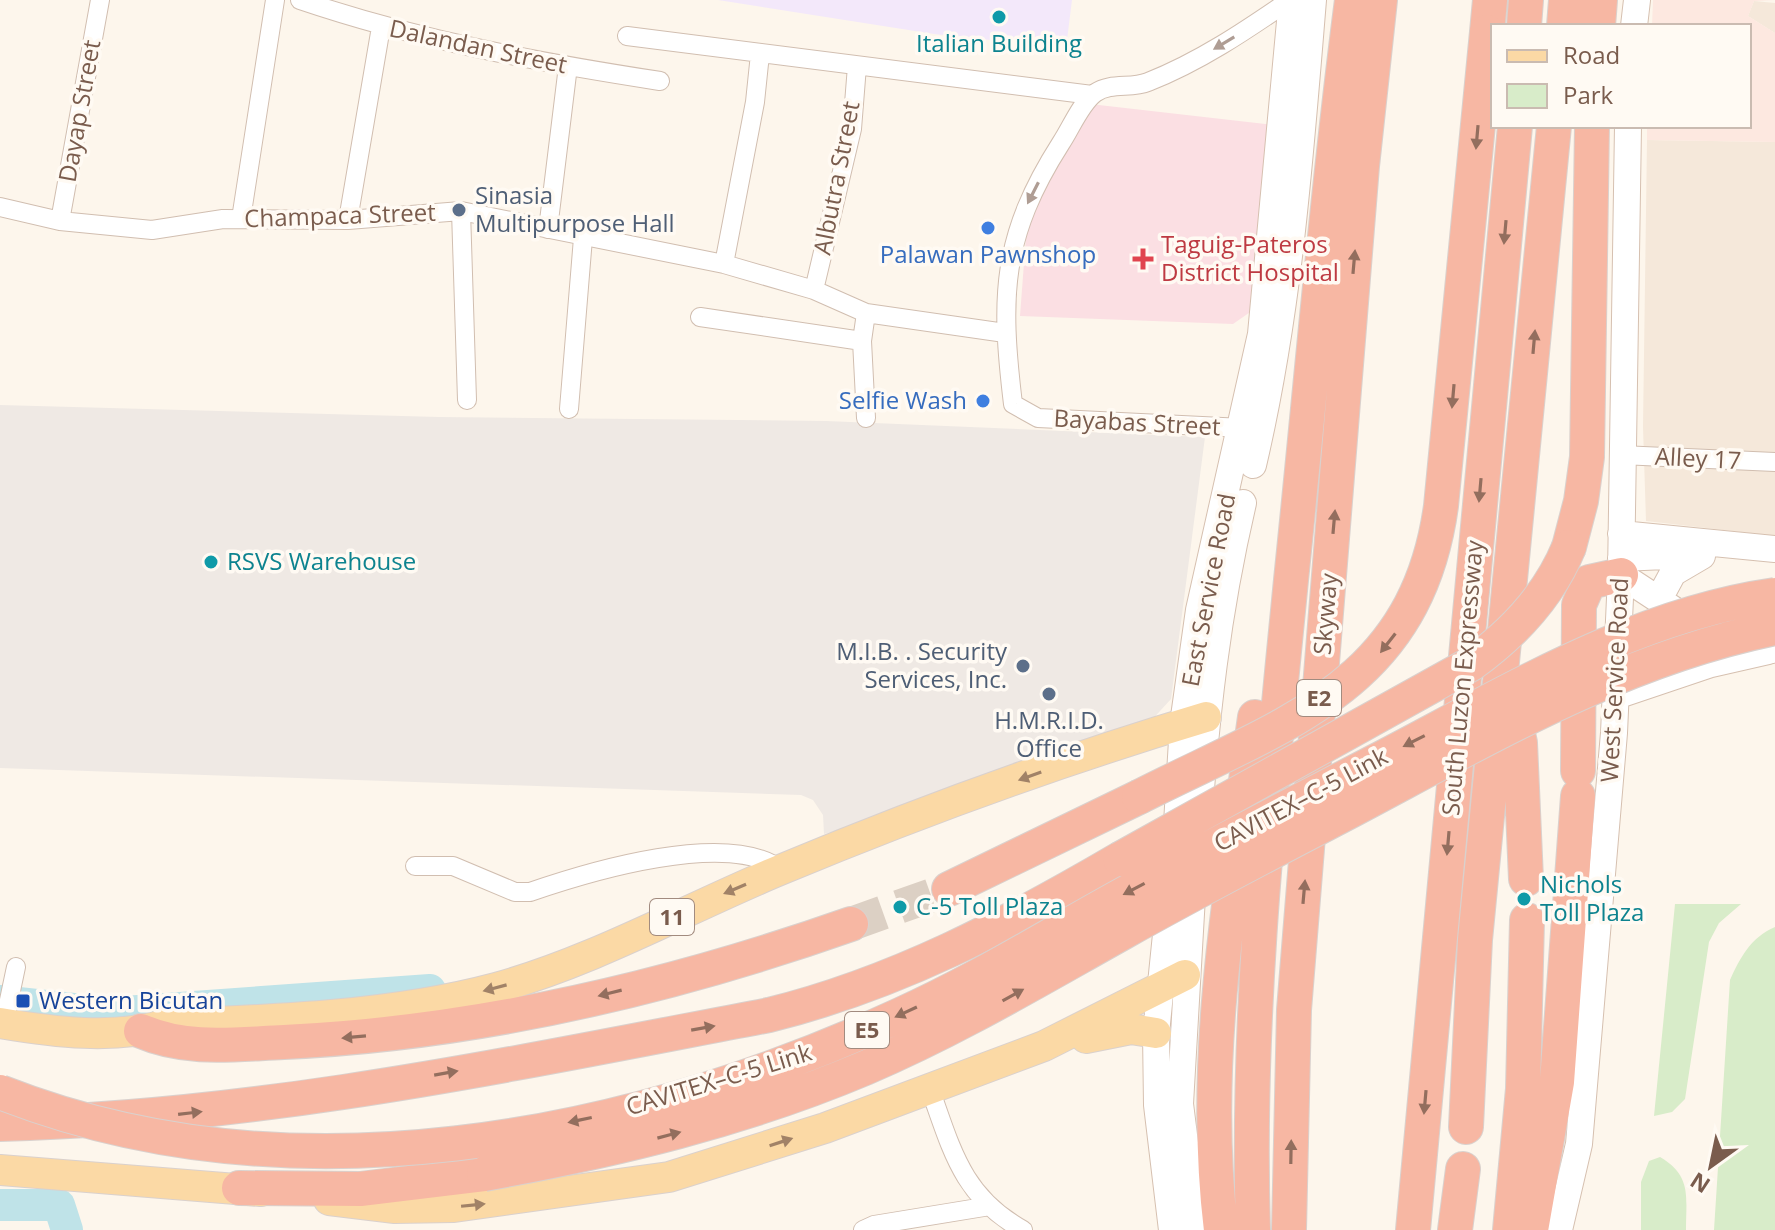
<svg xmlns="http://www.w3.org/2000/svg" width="1775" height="1230" viewBox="0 0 1775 1230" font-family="'Open Sans',sans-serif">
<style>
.residential{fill:#f5e8da}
.commercial{fill:#fde8e0}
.industrial{fill:#efe9e4}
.education{fill:#f3e8fa}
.medical{fill:#fbdfe3}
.green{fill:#d8ecc9}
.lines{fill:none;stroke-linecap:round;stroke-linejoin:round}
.river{stroke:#bfe3e8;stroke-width:32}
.highway-tunnel{stroke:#dcd0c4;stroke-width:34;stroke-dasharray:34 17;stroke-linecap:butt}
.street-casing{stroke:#d1beb0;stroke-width:20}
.secondary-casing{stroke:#d6c0b0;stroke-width:28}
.primary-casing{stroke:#dad1cd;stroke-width:32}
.highway-casing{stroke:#dad1cd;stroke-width:36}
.street{stroke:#fff;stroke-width:18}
.secondary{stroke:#fff;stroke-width:26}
.primary{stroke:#fbd9a5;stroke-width:30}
.highway{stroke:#f7b7a3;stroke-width:34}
.highway-bridge-casing{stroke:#dad1cd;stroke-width:36;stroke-linecap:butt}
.highway-bridge{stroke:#f7b7a3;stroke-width:34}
.oneway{fill:#af9d94}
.oneway2{fill:#936e5e}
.oneway3{fill:#a18267}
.culture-dot{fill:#0f9aa8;stroke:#fffaf3;stroke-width:3}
.service-dot{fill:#5c6f8a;stroke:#fffaf3;stroke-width:3}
.shop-dot{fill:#3f7fe0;stroke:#fffaf3;stroke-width:3}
.health-dot{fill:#e0444e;stroke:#fffaf3;stroke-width:3}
.transit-dot{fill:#1a4fb4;stroke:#fffaf3;stroke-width:3}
.labels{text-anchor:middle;stroke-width:7;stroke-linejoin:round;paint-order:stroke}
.shield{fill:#fffaf3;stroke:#a28b7f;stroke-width:2}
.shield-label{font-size:22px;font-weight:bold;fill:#7a5c4d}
.culture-label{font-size:24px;fill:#0d838f;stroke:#fffaf3;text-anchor:start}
.street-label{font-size:24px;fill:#7a5c4d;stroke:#fffaf3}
.service-label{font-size:24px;fill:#4e5e75;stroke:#fffaf3;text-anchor:start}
.health-label{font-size:24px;fill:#be3a42;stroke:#fffaf3;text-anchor:start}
.shop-label{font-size:24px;fill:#366cbe;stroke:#fffaf3}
.transit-label{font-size:24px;fill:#164399;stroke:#fffaf3;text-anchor:start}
</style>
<rect width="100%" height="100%" fill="#fdf6ec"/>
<path class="residential" d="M 1754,1 L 1775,3 L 1775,33 L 1748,16 Z
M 1647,140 L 1775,142 L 1775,536 L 1646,521 L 1643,427 Z"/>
<path class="commercial" d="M 1653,0 L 1775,0 L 1754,1 L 1748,16 L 1775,33 L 1775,142 L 1647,140 L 1647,126 L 1749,126 L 1749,26 L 1652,26 Z"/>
<path class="industrial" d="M 0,405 L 439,417 L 826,421 L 1205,437 L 1171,699 L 1149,723 L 905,811 L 824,834 L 823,815 L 813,800 L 801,795 L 0,768 Z"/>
<path class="education" d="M 718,0 L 1072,0 L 1066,48 L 934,34 Z"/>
<path class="medical" d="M 1090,104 L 1275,125 L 1256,308 L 1233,324 L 1020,316 L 1028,210 Z"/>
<path class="green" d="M 1675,904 L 1741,904 L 1719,923 L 1709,942 L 1685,1099 L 1672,1112 L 1654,1116 Z
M 1775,927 L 1775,1230 L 1714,1230 L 1730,980 C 1740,958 1751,937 1775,927 Z
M 1660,1157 C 1692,1176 1686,1196 1686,1230 L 1641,1230 L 1641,1182 L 1649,1161 Z"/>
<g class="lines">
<path class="river" d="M 0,1001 L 110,1013 L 430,990
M 0,1205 L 59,1205 L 67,1230"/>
<path class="highway-tunnel" d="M 851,924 L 949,889"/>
<g class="street-casing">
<path id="street" d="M 300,0 C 418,40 537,62 660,81
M 627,36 L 1092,95
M 0,207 L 60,221 L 152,230 L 223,219 L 348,220 L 461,211 L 724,264 L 814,290 L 866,313 L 1005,333
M 461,211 L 467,400
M 241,219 L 275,0
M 348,220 L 381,27
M 60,221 L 100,0
M 548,229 L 568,66
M 724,264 L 755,102 L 760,54
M 814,290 L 852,129 L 857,66
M 866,313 L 862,341 L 866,418
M 700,317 L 862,341
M 569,409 L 583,238
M 1243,428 L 1038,418 L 1013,404 C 1000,296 1001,237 1061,143 C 1071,128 1081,103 1095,93 C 1111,82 1131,89 1148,82 C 1199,62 1245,31 1290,0
M 1621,455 L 1775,462
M 415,866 L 453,866 L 515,892 L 530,892 C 588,872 729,829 781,870
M 4,1024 L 16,967
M 930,1089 C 952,1150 962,1196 1023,1230
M 863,1230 L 874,1225 L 990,1206"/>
</g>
<g class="secondary-casing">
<path id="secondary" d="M 1634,26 L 1637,0
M 1253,465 C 1289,312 1300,157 1313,0
M 1621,534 L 1775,549
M 1621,558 L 1688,555
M 1621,575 L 1694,623
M 1659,599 L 1673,573 L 1702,556
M 1729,639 L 1772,650
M 1616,696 L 1711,664 L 1768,651
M 1198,828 C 1206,715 1217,614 1243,503
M 1176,840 L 1183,724 L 1199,610 L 1261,334 L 1292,0
M 1193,879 L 1180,1104 L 1196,1230
M 1170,895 L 1156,1033 L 1157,1105 L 1172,1230
M 1559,1230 L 1579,1144 L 1614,733 L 1621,575 L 1628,126"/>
</g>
<g class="primary-casing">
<path id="primary" d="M 0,1023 C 53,1032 115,1040 166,1024 C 274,1020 391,1016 496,988 C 594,961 686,909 780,870 C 919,812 1062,760 1206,717
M 1086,1038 L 1131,1029 L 1156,1033
M 0,1170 L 261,1191
M 329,1200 L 395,1208 L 454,1207 L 669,1177 L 825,1128 L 1044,1046 L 1185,975"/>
</g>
<g class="highway-casing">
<path id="highway" d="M 1524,26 L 1526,0
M 1564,26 L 1566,0
M 1598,26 L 1600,0
M 1487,32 L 1490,0
M 1569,547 L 1581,501 L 1587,457 L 1592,126
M 1510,698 L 1520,743 L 1526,879
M 1578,771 L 1579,605 L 1589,582 L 1621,575
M 949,889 L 1139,797
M 141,1031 C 187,1051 235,1044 284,1042 C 477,1033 669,988 851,924
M 0,1124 C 259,1118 516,1063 769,1015 C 895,984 1009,924 1120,859
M 1466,1127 L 1475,940 L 1554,126
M 239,1188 L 360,1189 L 484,1174
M 1221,1230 C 1200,1061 1232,884 1255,717
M 1253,1230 C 1246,1013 1270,796 1291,580 C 1311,387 1327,193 1352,0
M 1289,1230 L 1294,1010 L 1362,166 L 1380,0
M 1413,1230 L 1515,126
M 1455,1230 L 1463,1169
M 1510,1230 L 1523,1089 L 1527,920
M 1531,1230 L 1557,1082 L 1578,796"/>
</g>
<use href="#street" class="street"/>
<use href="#secondary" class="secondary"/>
<use href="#primary" class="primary"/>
<use href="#highway" class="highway"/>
<g class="highway-bridge-casing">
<path id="highway-bridge" d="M 1139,797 C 1282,724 1416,688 1441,506 L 1487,32
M 1120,859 L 1471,664 C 1514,633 1549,596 1569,547
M 0,1092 C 290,1206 624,1141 900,1015 C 978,980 1051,934 1126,893 C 1210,847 1295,803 1380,759 C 1505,694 1633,615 1775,595
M 484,1174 C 615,1150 742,1120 865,1068 C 954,1030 1038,980 1122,933 C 1198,890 1276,850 1354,809 C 1490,737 1622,659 1775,628"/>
</g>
<use href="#highway-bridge" class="highway-bridge"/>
</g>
<defs><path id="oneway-solid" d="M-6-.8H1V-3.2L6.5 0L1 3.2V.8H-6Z" transform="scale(2)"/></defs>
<g class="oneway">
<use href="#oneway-solid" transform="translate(1224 43) rotate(149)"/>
<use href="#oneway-solid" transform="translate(1033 193) rotate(117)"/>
</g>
<g class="oneway2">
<use href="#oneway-solid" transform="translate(1477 137) rotate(95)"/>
<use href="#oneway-solid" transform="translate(1505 232) rotate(95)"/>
<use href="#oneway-solid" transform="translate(1354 262) rotate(-85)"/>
<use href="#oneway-solid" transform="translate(1534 342) rotate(-85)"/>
<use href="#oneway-solid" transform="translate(1453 396) rotate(95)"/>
<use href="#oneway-solid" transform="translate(1480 490) rotate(95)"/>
<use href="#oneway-solid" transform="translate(1334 522) rotate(-85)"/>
<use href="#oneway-solid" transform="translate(1388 643) rotate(128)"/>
<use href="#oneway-solid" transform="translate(1414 741) rotate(153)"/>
<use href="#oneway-solid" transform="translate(1448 843) rotate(95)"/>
<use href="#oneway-solid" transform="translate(1134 889) rotate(152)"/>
<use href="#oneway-solid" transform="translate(1304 892) rotate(-85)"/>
<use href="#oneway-solid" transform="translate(610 993) rotate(166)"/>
<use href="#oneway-solid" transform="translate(1013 995) rotate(-29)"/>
<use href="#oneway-solid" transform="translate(906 1012) rotate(155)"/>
<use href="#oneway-solid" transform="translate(703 1028) rotate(-10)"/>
<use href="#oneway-solid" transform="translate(354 1037) rotate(175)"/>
<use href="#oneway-solid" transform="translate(446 1073) rotate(-10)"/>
<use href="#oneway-solid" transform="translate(1425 1102) rotate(95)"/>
<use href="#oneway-solid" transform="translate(190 1113) rotate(-7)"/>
<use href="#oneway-solid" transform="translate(580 1120) rotate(168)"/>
<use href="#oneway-solid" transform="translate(669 1135) rotate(-15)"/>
<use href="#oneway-solid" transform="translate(1291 1152) rotate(-89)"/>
</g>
<g class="oneway3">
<use href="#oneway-solid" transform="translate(1030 776) rotate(160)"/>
<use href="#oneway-solid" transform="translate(735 889) rotate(157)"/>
<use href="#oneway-solid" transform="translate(495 988) rotate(165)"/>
<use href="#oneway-solid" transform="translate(781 1142) rotate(-18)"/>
<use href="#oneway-solid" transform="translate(473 1205) rotate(-6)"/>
</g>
<g class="culture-dot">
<circle cx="999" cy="17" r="8"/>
<circle cx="211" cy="562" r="8"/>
<circle cx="1524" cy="899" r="8"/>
<circle cx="900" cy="907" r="8"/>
</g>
<g class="service-dot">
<circle cx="459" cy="210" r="8"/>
<circle cx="1023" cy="666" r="8"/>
<circle cx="1049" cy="694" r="8"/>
</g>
<g class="shop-dot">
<circle cx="988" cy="228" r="8"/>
<circle cx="983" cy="401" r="8"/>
</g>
<path class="health-dot" d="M1139 247h8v8h8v8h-8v8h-8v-8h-8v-8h8z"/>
<rect class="transit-dot" x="15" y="993" width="16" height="16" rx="4"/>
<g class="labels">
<g class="shield">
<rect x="1297" y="680" width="44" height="36" rx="6"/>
<rect x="650" y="899" width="44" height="36" rx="6"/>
<rect x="845" y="1012" width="44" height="36" rx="6"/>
</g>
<g class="shield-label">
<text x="1319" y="706">E2</text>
<text x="672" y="925">11</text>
<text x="867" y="1038">E5</text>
</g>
<g class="culture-label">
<text x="999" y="52" text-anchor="middle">Italian Building</text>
<text x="227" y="570">RSVS Warehouse</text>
<text x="1540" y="893">Nichols<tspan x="1540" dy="28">Toll Plaza</tspan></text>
<text x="916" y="915">C-5 Toll Plaza</text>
</g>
<g class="street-label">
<text transform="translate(478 47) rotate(12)" y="8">Dalandan Street</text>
<text transform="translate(80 111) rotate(-80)" y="8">Dayap Street</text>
<text transform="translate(837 178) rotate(-79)" y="8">Albutra Street</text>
<text transform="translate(340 216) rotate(-2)" y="8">Champaca Street</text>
<text transform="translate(1137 423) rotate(3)" y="8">Bayabas Street</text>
<text transform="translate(1698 459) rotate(3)" y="8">Alley 17</text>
<text transform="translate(1209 590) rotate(-79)" y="8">East Service Road</text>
<text transform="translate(1326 614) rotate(-85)" y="8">Skyway</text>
<text transform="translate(1463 678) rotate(-85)" y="8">South Luzon Expressway</text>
<text transform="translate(1615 680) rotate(-87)" y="8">West Service Road</text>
<text transform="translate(1301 800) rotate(-28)" y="8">CAVITEX–C-5 Link</text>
<text transform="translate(719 1080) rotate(-17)" y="8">CAVITEX–C-5 Link</text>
</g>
<g class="service-label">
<text x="475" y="204">Sinasia<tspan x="475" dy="28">Multipurpose Hall</tspan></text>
<text x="1007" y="660" text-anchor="end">M.I.B. . Security<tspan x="1007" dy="28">Services, Inc.</tspan></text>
<text x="1049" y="729" text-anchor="middle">H.M.R.I.D.<tspan x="1049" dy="28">Office</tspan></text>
</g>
<g class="health-label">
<text x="1161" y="253">Taguig-Pateros<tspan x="1161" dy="28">District Hospital</tspan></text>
</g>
<g class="shop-label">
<text x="988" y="263">Palawan Pawnshop</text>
<text x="967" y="409" text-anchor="end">Selfie Wash</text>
</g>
<g class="transit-label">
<text x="39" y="1009">Western Bicutan</text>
</g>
</g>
<rect x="1491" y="24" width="260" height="104" fill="#fffaf3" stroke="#cabbb1" stroke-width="2"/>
<rect x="1507" y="50" width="40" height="12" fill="#fbd9a5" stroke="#cabbb1" stroke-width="2"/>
<text x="1563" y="64" font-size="24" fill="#7a5c4d">Road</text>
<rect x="1507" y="84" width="40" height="24" fill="#d8ecc9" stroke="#cabbb1" stroke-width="2"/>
<text x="1563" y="104" font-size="24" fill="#7a5c4d">Park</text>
<g transform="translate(1711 1166) rotate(213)" stroke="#fffaf3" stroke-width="6" paint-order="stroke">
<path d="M0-6L14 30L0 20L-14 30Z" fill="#7a5c4d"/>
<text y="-12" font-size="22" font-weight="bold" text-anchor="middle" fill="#7a5c4d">N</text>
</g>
</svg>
